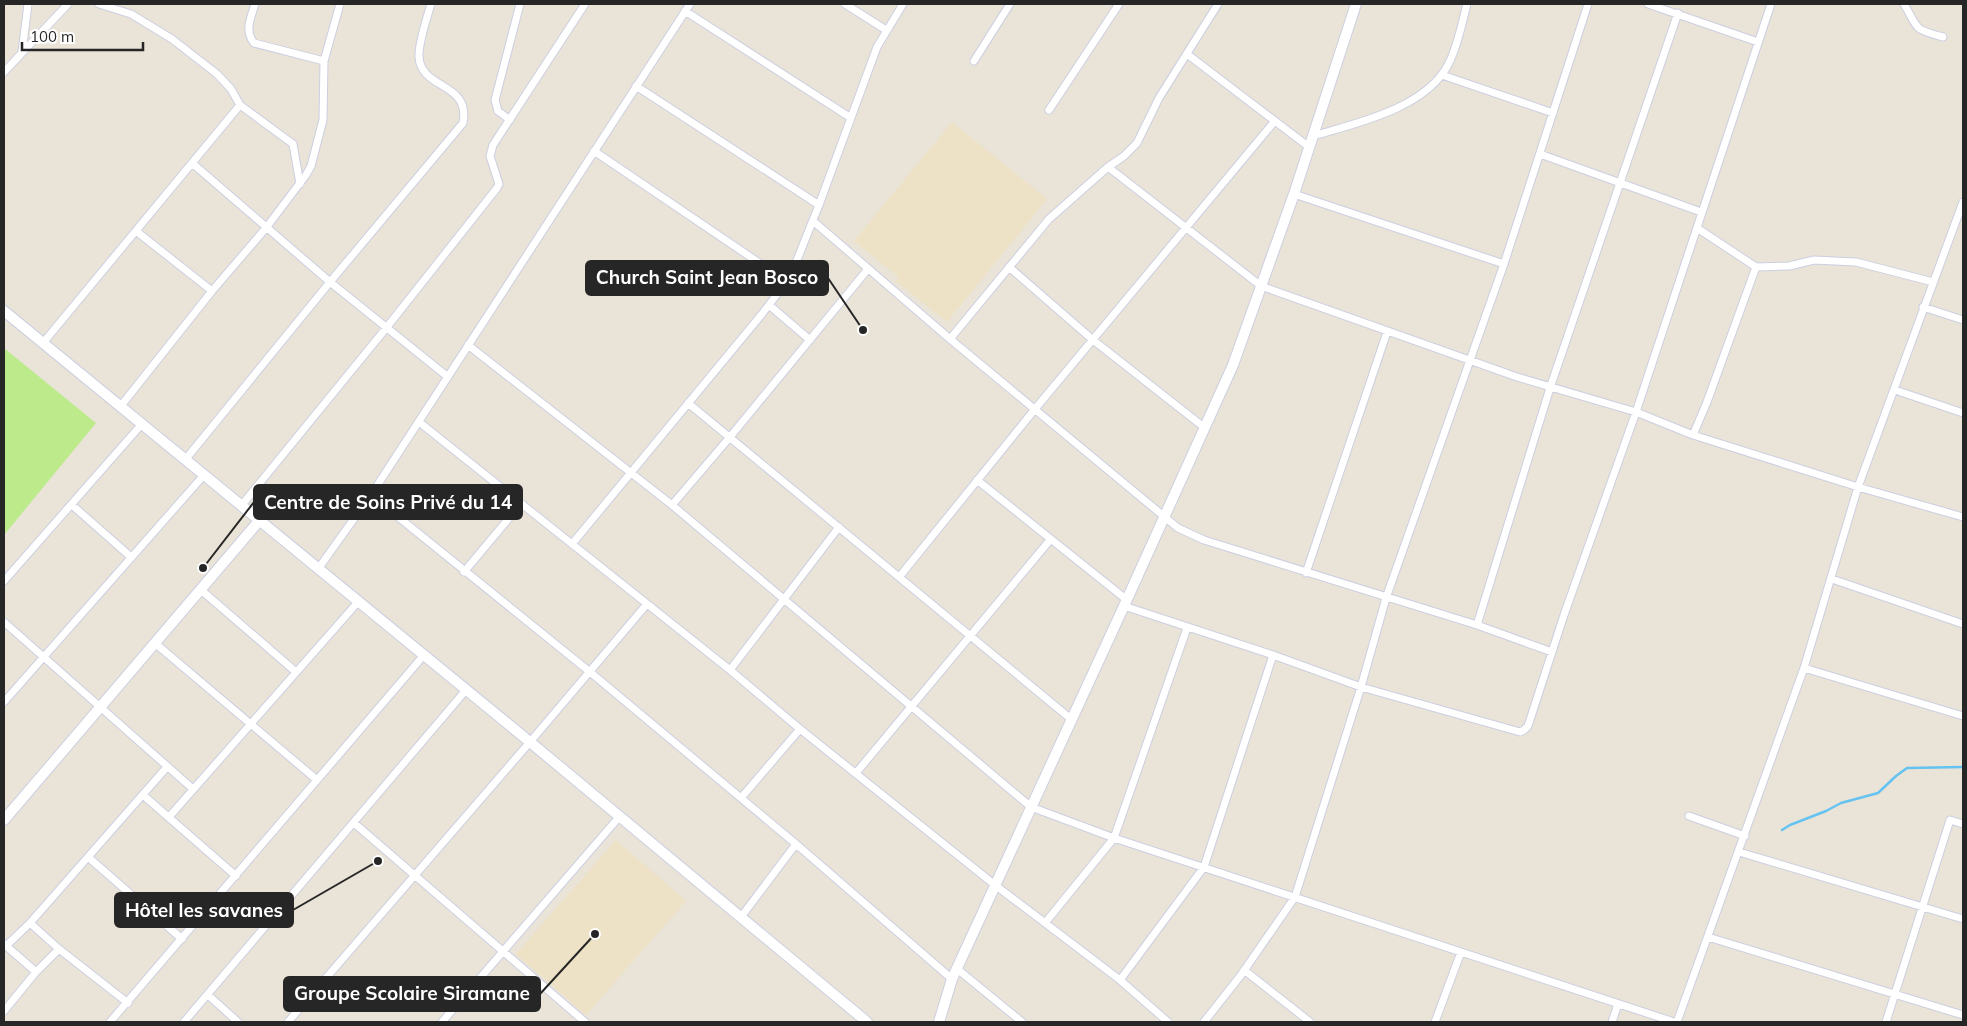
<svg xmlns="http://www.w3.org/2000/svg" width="1967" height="1026" viewBox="0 0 1967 1026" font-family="Mulish,sans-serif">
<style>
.education{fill:#ede2c5}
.pitch{fill:#bdeb8c}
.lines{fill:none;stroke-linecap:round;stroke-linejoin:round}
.stream{stroke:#65c3f1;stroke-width:2.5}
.street-casing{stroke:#cccfe1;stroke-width:9}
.secondary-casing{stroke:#cccfe1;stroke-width:12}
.street{stroke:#fff;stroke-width:7}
.secondary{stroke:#fff;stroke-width:10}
.leader{fill:none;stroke:#262626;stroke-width:2}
.callout-dot{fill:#262626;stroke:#fff;stroke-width:2}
.callout{fill:#262626;stroke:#262626;stroke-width:2}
.callout-label{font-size:19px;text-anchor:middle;font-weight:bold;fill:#fff}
</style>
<rect width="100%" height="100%" fill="#eae3d7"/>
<path class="education" d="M 952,122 L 1047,199 L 947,322 L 896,281 L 899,277 L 854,241 Z
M 616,840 L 686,901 L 586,1015 L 516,954 Z"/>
<path class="pitch" d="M 4,348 L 96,423 L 4,535 Z"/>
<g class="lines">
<path class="stream" d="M 1782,830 L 1790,825 L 1826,811 L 1841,803 L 1878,793 L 1896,776 L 1907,768 L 1963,767"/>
<g class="street-casing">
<path id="street" d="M 99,4 L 131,14 L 172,39 L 217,74 L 231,89 L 240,105 L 293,144 L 300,184
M 255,4 C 251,17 244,31 254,43 L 324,61
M 845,4 L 886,30
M 1648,4 L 1758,42
M 1904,4 C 1919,29 1912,29 1943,37
M 685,11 L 851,118
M 22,52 L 28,4
M 1187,54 L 1309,147
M 974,61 L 1010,4
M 4,72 L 68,4
M 1442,75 L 1553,113
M 636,86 L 819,205
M 1049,110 L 1119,4
M 510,120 L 498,111 L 495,100 L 520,4
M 1313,136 C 1357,123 1427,108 1449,63 C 1458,45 1462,23 1467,4
M 594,151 L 786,281
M 1540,154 L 1701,212
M 192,163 L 330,282 L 448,377
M 1108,167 L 1261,286 L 1517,377 L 1636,412 L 1693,435 L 1858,487 L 1963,517
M 1294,194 L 1504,264
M 813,221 L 950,339 L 1178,528 L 1204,540 L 1477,625 L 1552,652
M 1697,228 L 1756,267 L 1789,266 L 1814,260 L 1856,262 L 1933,282
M 136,231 L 212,291
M 1009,267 L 1093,340 L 1205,428
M 769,305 L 810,340
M 1923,307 L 1963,320
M 950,339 L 1049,219 L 1108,167 L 1124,156 L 1137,143 L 1159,98 L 1218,4
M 43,343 L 240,105
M 468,345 L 672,505 L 1031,807 L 1114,838 L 1674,1022
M 1895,390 L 1963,413
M 688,403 L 1071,719
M 120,407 L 212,291 L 266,228 L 306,175 L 311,166 L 323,120 L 324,61 L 340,4
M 419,422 L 730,670 L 800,729 L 995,885 L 1120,980 L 1168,1022
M 1693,435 L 1707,402 L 1756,267
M 185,460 L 330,282 L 463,123 C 471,82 421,90 419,57 C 418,45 427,17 431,4
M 977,480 L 1127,600
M 371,495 L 590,672 L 796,844 L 952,979
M 72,505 L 131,557
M 672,505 L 730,437 L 868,269
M 241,506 L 387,327 L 497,188 L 499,184 L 490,156 L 493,145 L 585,4
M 572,544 L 762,314 L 778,293 L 795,265 L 819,205 L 877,47 L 903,4
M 318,569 L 371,495 L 690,4
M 464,572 L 520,505
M 1306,573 L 1387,332
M 900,576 L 1035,409 L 1274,122
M 1832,579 L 1963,624
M 4,581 L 141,425
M 201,590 L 296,672
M 1124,606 L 1273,655 L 1361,687 L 1520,732 L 1524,730 L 1528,726 L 1564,615 L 1636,412 L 1771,4
M 4,622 L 193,789
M 1477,625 L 1550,388 L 1678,13
M 156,644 L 317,780
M 1804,668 L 1963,716
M 730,670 L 839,527
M 4,702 L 204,475
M 856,773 L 1050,540
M 143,795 L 236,876
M 741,798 L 800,729
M 1689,816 L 1745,836
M 169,817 L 358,602
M 354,823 L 585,1022
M 1739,852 L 1963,919
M 88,857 L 182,939
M 741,917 L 796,844
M 30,923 L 59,949 L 128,1003
M 1045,923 L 1114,838 L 1187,628
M 1708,937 L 1963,1015
M 4,944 L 36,972
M 6,946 L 30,923 L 167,767
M 956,968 L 1022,1022
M 1244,970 L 1310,1022
M 1120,980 L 1204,867 L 1273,655
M 208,995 L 238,1022
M 4,1011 L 36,972 L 59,949
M 110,1022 L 424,655
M 184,1022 L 466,690
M 288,1022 L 530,742 L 647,604
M 442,1022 L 620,816
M 1204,1022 L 1241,975 L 1295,897 L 1361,687 L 1386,598 L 1504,264 L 1588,4
M 1435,1022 L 1461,952
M 1612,1022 L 1618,1004
M 1677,1022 L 1804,668 L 1858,487 L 1963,202
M 1886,1022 L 1950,820 L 1963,824"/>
</g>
<g class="secondary-casing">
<path id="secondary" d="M 4,311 L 530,742 L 867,1022
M 4,820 L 259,521
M 939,1022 L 952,979 L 1124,606 L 1233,365 L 1294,194 L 1356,4"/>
</g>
<use href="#street" class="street"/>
<use href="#secondary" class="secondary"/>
</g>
<path class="leader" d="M863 330L828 278M203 568L254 502M378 861L293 910M595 934L540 994"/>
<g class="callout-dot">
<circle cx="863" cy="330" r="5"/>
<circle cx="203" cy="568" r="5"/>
<circle cx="378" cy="861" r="5"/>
<circle cx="595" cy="934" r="5"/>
</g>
<g class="callout">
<rect x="586" y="261" width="242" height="34" rx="5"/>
<rect x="254" y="485" width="268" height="34" rx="5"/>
<rect x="115" y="893" width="178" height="34" rx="5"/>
<rect x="284" y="977" width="256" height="34" rx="5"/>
</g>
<g class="callout-label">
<text x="707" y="284">Church Saint Jean Bosco</text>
<text x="388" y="509">Centre de Soins Privé du 14</text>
<text x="204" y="917">Hôtel les savanes</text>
<text x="412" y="1000">Groupe Scolaire Siramane</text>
</g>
<rect width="1967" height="1026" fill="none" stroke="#262626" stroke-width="10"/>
<path d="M22 42v8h121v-8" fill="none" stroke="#262626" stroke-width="2.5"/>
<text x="30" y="42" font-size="15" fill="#262626" stroke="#ffffff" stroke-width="4" paint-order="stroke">100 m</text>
</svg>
